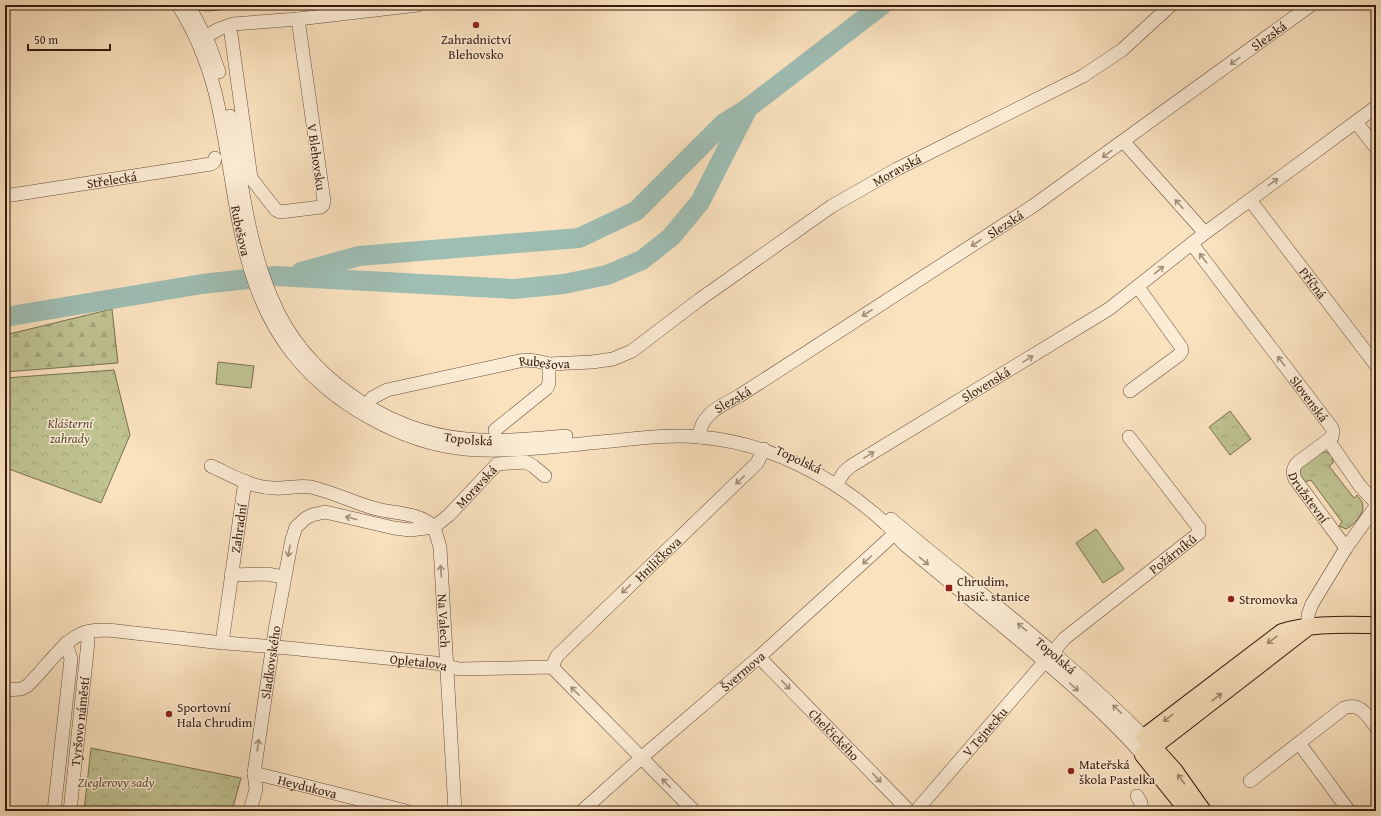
<svg xmlns="http://www.w3.org/2000/svg" width="1381" height="816" viewBox="0 0 1381 816" font-family="'Gentium Book Plus',serif">
<style>
.grass{fill:url(#grass-tufts);stroke:#7a6f4f}
.forest{fill:url(#forest-firs);stroke:#7a6f4f}
.park{fill:url(#park-crowns);stroke:#7a6f4f}
.pitch{fill:#bfc391;stroke:#7a6f4f}
.water{fill:url(#water-ripples);stroke:#747c71}
.lines{fill:none;stroke-linecap:round;stroke-linejoin:round}
.river{stroke:#9ebdb3;stroke-width:20}
.minor-casing{stroke:#664d3a;stroke-width:14}
.major-casing{stroke:#351b0d;stroke-width:18}
.minor{stroke:#fcecd5;stroke-width:13}
.major{stroke:#fae2bf;stroke-width:16}
.oneway{stroke:#a28e7b}
.oneway2{stroke:#a1886f}
.poi-dot{fill:#8f2418;stroke:#fcecd5;stroke-width:1.5}
.labels{text-anchor:middle;stroke-width:3;stroke-linejoin:round;paint-order:stroke}
.street-label{font-size:13px;fill:#351b0d;stroke:#fcecd5}
.poi-label{font-size:13px;fill:#351b0d;stroke:#fcecd5;text-anchor:start}
.park-label{font-size:13px;font-style:italic;fill:#5e4d35;stroke:#fcecd5}
</style>
<defs>
<pattern id="grass-tufts" width="24" height="20" patternUnits="userSpaceOnUse"><rect width="24" height="20" fill="#bfc391"/><path d="M3 7l-1-3M5 7V3M7 7l1-3M15 17l-1-3M17 17v-4M19 17l1-3" fill="none" stroke="#a5a77c"/></pattern>
<pattern id="forest-firs" width="22" height="20" patternUnits="userSpaceOnUse"><rect width="22" height="20" fill="#bfc391"/><path d="M5 1l3.5 6h-7zM16 11l3.5 6h-7z" fill="#a5a77c"/></pattern>
<pattern id="park-crowns" width="20" height="18" patternUnits="userSpaceOnUse"><rect width="20" height="18" fill="#bfc391"/><path d="M2 6a3 3 0 1 1 6 0M12 15a3 3 0 1 1 6 0" fill="none" stroke="#a5a77c"/></pattern>
<pattern id="water-ripples" width="26" height="14" patternUnits="userSpaceOnUse"><rect width="26" height="14" fill="#9ebdb3"/><path d="M2 4q2-2 4 0t4 0M15 11q2-2 4 0t4 0" fill="none" stroke="#829990"/></pattern>
</defs>
<rect width="100%" height="100%" fill="#fae2bf"/>
<filter id="stains"><feTurbulence type="fractalNoise" baseFrequency=".005" numOctaves="4"/><feColorMatrix values="0 0 0 0 .2 0 0 0 0 .09 0 0 0 0 .02 0 0 0 .5 -.17"/></filter>
<radialGradient id="worn" r=".72"><stop offset=".6" stop-color="#630" stop-opacity="0"/><stop offset="1" stop-color="#630" stop-opacity=".3"/></radialGradient>
<path class="grass" d="M 1321,452 L 1326,452 L 1332,455 L 1333,463 L 1329,466 L 1354,498 L 1357,495 C 1360,499 1363,502 1363,507 C 1363,515 1353,526 1346,529 L 1339,526 L 1342,522 L 1311,480 L 1305,482 L 1299,475 L 1301,467 Z"/>
<path class="forest" d="M 112,309 L 118,363 L 5,372 L 5,335 Z"/>
<path class="park" d="M 114,370 L 130,435 L 101,503 L 9,469 L 5,480 L 5,378 Z
M 1230,411 L 1251,439 L 1230,455 L 1209,427 Z
M 91,748 L 241,778 L 232,811 L 84,811 Z"/>
<path class="pitch" d="M 218,362 L 254,366 L 251,388 L 216,384 Z
M 1096,529 L 1124,569 L 1103,583 L 1076,543 Z"/>
<path class="water" d="M 148,5 L 272,5 L 208,11 Z"/>
<g class="lines">
<path class="river" d="M 301,272 L 359,256 L 579,238 L 636,211 L 724,123 L 747,109
M 5,317 L 202,284 L 275,276 L 514,289 L 564,284 L 607,275 L 642,260 L 671,237 L 700,202 L 748,108 L 882,5"/>
<g class="minor-casing">
<g id="minor">
<path id="s1" d="M 178,5 C 195,32 207,61 215,92 C 237,179 234,282 294,355 C 333,404 402,443 465,449 C 510,453 556,446 601,442 C 634,439 667,434 700,437 C 770,443 835,477 886,524 C 893,530 898,538 904,544 C 941,575 979,606 1016,637 C 1060,674 1105,712 1143,755"/>
<path d="M 190,8 L 209,44 L 219,72"/>
<path d="M 231,34 L 251,178 L 276,210 L 280,212 L 321,207 L 323,205 L 324,201 L 298,19"/>
<path d="M 199,40 L 219,29 L 233,24 L 298,19 L 418,5"/>
<path id="s2" d="M 230,116 C 241,178 247,241 272,299 C 303,374 385,432 466,439 C 499,442 533,439 566,436"/>
<path d="M 1356,122 L 1376,148"/>
<path d="M 1124,142 L 1205,233"/>
<path id="s3" d="M 5,196 L 211,164 L 214,162 L 215,158"/>
<path id="s4" d="M 1250,200 L 1376,365"/>
<path id="s5" d="M 1192,244 L 1332,428 L 1333,431 L 1332,437 L 1297,463 C 1293,468 1292,473 1295,479 L 1346,548"/>
<path d="M 1130,391 L 1179,355 L 1182,351 L 1181,347 L 1138,287"/>
<path id="s6" d="M 362,412 L 372,398 L 387,390 L 524,360 L 537,361 L 549,364 L 592,362 L 613,359 L 632,351 L 699,300 L 832,206 L 897,169 L 1083,76 L 1122,50 L 1171,5"/>
<path d="M 495,430 L 547,388 L 549,383 L 549,364"/>
<path id="s7" d="M 699,437 C 701,413 721,406 739,396 L 1033,206 L 1311,5"/>
<path d="M 1328,440 L 1360,486 L 1376,503"/>
<path id="s8" d="M 211,466 C 231,475 252,488 274,488 C 287,489 298,485 311,487 C 333,492 354,503 377,509 C 398,514 417,512 434,527 L 449,515 L 497,464 L 526,462 L 533,466 L 545,476"/>
<path id="s9" d="M 836,485 L 844,472 L 851,466 L 1109,309 L 1205,233 L 1376,107"/>
<path id="s10" d="M 891,519 C 976,591 1066,657 1144,737 L 1137,743"/>
<path d="M 231,575 L 267,574 L 284,577"/>
<path d="M 1308,627 L 1308,615 L 1312,604 L 1346,548 L 1376,506"/>
<path id="s11" d="M 222,643 L 245,481"/>
<path id="s12" d="M 759,657 L 909,811"/>
<path id="s13" d="M 552,667 L 557,656 L 757,463 L 764,449"/>
<path id="s14" d="M 5,690 L 21,689 L 27,686 C 44,671 65,637 86,632 C 93,630 100,630 108,630 L 214,642 L 288,648 L 435,663 L 459,669 L 552,667 L 694,811"/>
<path d="M 1299,743 L 1349,811"/>
<path id="s15" d="M 254,773 L 406,811"/>
<path d="M 1250,781 L 1344,708 C 1360,702 1367,715 1376,727"/>
<path d="M 1137,796 L 1141,803 L 1142,811"/>
<path d="M 54,811 L 71,659 L 66,643"/>
<path id="s16" d="M 70,811 L 88,642 L 86,632"/>
<path id="s17" d="M 250,811 L 256,789 L 254,773 L 275,630 L 292,539 L 296,527 L 306,518 L 312,515 L 325,512 L 394,528 L 410,530 L 434,527 L 440,547 L 455,811"/>
<path id="s18" d="M 582,811 L 648,752 L 759,657 L 901,528"/>
<path id="s19" d="M 916,811 L 1065,638 L 1199,533 L 1199,528 L 1129,437"/>
</g>
</g>
<g class="major-casing">
<path id="major" d="M 1188,811 L 1143,755 L 1307,628
M 1203,811 L 1174,770 L 1144,737 L 1282,632 C 1309,623 1348,625 1376,625"/>
</g>
<use href="#minor" class="minor"/>
<use href="#major" class="major"/>
</g>
<defs><path id="oneway-shaft" d="M-6 0H5M1.5-3L5.5 0L1.5 3" fill="none" stroke-width="1.6" stroke-linecap="round" stroke-linejoin="round"/></defs>
<g class="oneway">
<use href="#oneway-shaft" transform="translate(1235 61) rotate(144)"/>
<use href="#oneway-shaft" transform="translate(1107 154) rotate(144)"/>
<use href="#oneway-shaft" transform="translate(1273 182) rotate(-36)"/>
<use href="#oneway-shaft" transform="translate(1179 204) rotate(-132)"/>
<use href="#oneway-shaft" transform="translate(976 243) rotate(147)"/>
<use href="#oneway-shaft" transform="translate(1203 258) rotate(-127)"/>
<use href="#oneway-shaft" transform="translate(1159 270) rotate(-39)"/>
<use href="#oneway-shaft" transform="translate(867 313) rotate(147)"/>
<use href="#oneway-shaft" transform="translate(1028 359) rotate(-31)"/>
<use href="#oneway-shaft" transform="translate(1281 361) rotate(-127)"/>
<use href="#oneway-shaft" transform="translate(869 455) rotate(-31)"/>
<use href="#oneway-shaft" transform="translate(740 480) rotate(136)"/>
<use href="#oneway-shaft" transform="translate(351 518) rotate(-166)"/>
<use href="#oneway-shaft" transform="translate(289 551) rotate(101)"/>
<use href="#oneway-shaft" transform="translate(867 560) rotate(138)"/>
<use href="#oneway-shaft" transform="translate(924 561) rotate(40)"/>
<use href="#oneway-shaft" transform="translate(441 571) rotate(-94)"/>
<use href="#oneway-shaft" transform="translate(626 589) rotate(136)"/>
<use href="#oneway-shaft" transform="translate(1022 627) rotate(-141)"/>
<use href="#oneway-shaft" transform="translate(786 685) rotate(46)"/>
<use href="#oneway-shaft" transform="translate(1074 687) rotate(42)"/>
<use href="#oneway-shaft" transform="translate(575 691) rotate(-135)"/>
<use href="#oneway-shaft" transform="translate(1117 709) rotate(-136)"/>
<use href="#oneway-shaft" transform="translate(258 745) rotate(-82)"/>
<use href="#oneway-shaft" transform="translate(877 778) rotate(46)"/>
<use href="#oneway-shaft" transform="translate(666 783) rotate(-134)"/>
</g>
<g class="oneway2">
<use href="#oneway-shaft" transform="translate(1272 640) rotate(143)"/>
<use href="#oneway-shaft" transform="translate(1217 697) rotate(-38)"/>
<use href="#oneway-shaft" transform="translate(1168 718) rotate(143)"/>
<use href="#oneway-shaft" transform="translate(1181 779) rotate(-127)"/>
</g>
<g class="poi-dot">
<circle cx="476" cy="25" r="4"/>
<rect x="945" y="584" width="8" height="8" rx="2"/>
<circle cx="1231" cy="599" r="4"/>
<circle cx="169" cy="714" r="4"/>
<circle cx="1071" cy="771" r="4"/>
</g>
<g class="labels">
<g class="street-label">
<text dy="5" stroke="none"><textPath href="#s7" startOffset="701">Slezská</textPath></text>
<text transform="translate(317 157) rotate(82)" y="5">V Blehovsku</text>
<text dy="5" stroke="none"><textPath href="#s6" startOffset="606">Moravská</textPath></text>
<text dy="5" stroke="none"><textPath href="#s3" startOffset="108">Střelecká</textPath></text>
<text dy="5" stroke="none"><textPath href="#s7" startOffset="377">Slezská</textPath></text>
<text dy="5" stroke="none"><textPath href="#s1" startOffset="236">Rubešova</textPath></text>
<text dy="5" stroke="none"><textPath href="#s4" startOffset="104">Příčná</textPath></text>
<text dy="5" stroke="none"><textPath href="#s6" startOffset="195">Rubešova</textPath></text>
<text dy="5" stroke="none"><textPath href="#s9" startOffset="182">Slovenská</textPath></text>
<text dy="5" stroke="none"><textPath href="#s5" startOffset="194">Slovenská</textPath></text>
<text dy="5" stroke="none"><textPath href="#s7" startOffset="53">Slezská</textPath></text>
<text dy="5" stroke="none"><textPath href="#s2" startOffset="441">Topolská</textPath></text>
<text transform="translate(799 459) rotate(25)" y="5">Topolská</text>
<text dy="5" stroke="none"><textPath href="#s8" startOffset="293">Moravská</textPath></text>
<text dy="5" stroke="none"><textPath href="#s5" startOffset="324">Družstevní</textPath></text>
<text dy="5" stroke="none"><textPath href="#s11" startOffset="116">Zahradní</textPath></text>
<text dy="5" stroke="none"><textPath href="#s19" startOffset="365">Požárníků</textPath></text>
<text dy="5" stroke="none"><textPath href="#s13" startOffset="152">Hniličkova</textPath></text>
<text dy="5" stroke="none"><textPath href="#s17" startOffset="528">Na Valech</textPath></text>
<text dy="5" stroke="none"><textPath href="#s10" startOffset="214">Topolská</textPath></text>
<text dy="5" stroke="none"><textPath href="#s17" startOffset="151">Sladkovského</textPath></text>
<text dy="5" stroke="none"><textPath href="#s14" startOffset="438">Opletalova</textPath></text>
<text dy="5" stroke="none"><textPath href="#s18" startOffset="213">Švermova</textPath></text>
<text dy="5" stroke="none"><textPath href="#s16" startOffset="90">Tyršovo náměstí</textPath></text>
<text dy="5" stroke="none"><textPath href="#s19" startOffset="105">V Tejnecku</textPath></text>
<text dy="5" stroke="none"><textPath href="#s12" startOffset="108">Chelčického</textPath></text>
<text dy="5" stroke="none"><textPath href="#s15" startOffset="55">Heydukova</textPath></text>
</g>
<g class="poi-label">
<text x="476" y="44" text-anchor="middle">Zahradnictví<tspan x="476" dy="15">Blehovsko</tspan></text>
<text x="957" y="586">Chrudim,<tspan x="957" dy="15">hasič. stanice</tspan></text>
<text x="1239" y="604">Stromovka</text>
<text x="177" y="712">Sportovní<tspan x="177" dy="15">Hala Chrudim</tspan></text>
<text x="1079" y="769">Mateřská<tspan x="1079" dy="15">škola Pastelka</tspan></text>
</g>
<g class="park-label">
<text x="70" y="428">Klášterní<tspan x="70" dy="15">zahrady</tspan></text>
<text x="116" y="787">Zieglerovy sady</text>
</g>
</g>
<rect width="1381" height="816" fill="none" stroke="#fae2bf" stroke-width="20"/>
<rect x="6" y="6" width="1369" height="804" fill="none" stroke="#351b0d" stroke-width="2"/>
<rect x="10" y="10" width="1361" height="796" fill="none" stroke="#351b0d"/>
<path d="M28 44v6h82v-6" fill="none" stroke="#351b0d" stroke-width="2"/>
<text x="34" y="44" font-size="12" fill="#351b0d" stroke="#fcecd5" stroke-width="3" paint-order="stroke">50 m</text>
<rect width="100%" height="100%" filter="url(#stains)"/>
<rect width="100%" height="100%" fill="url(#worn)"/>
</svg>
